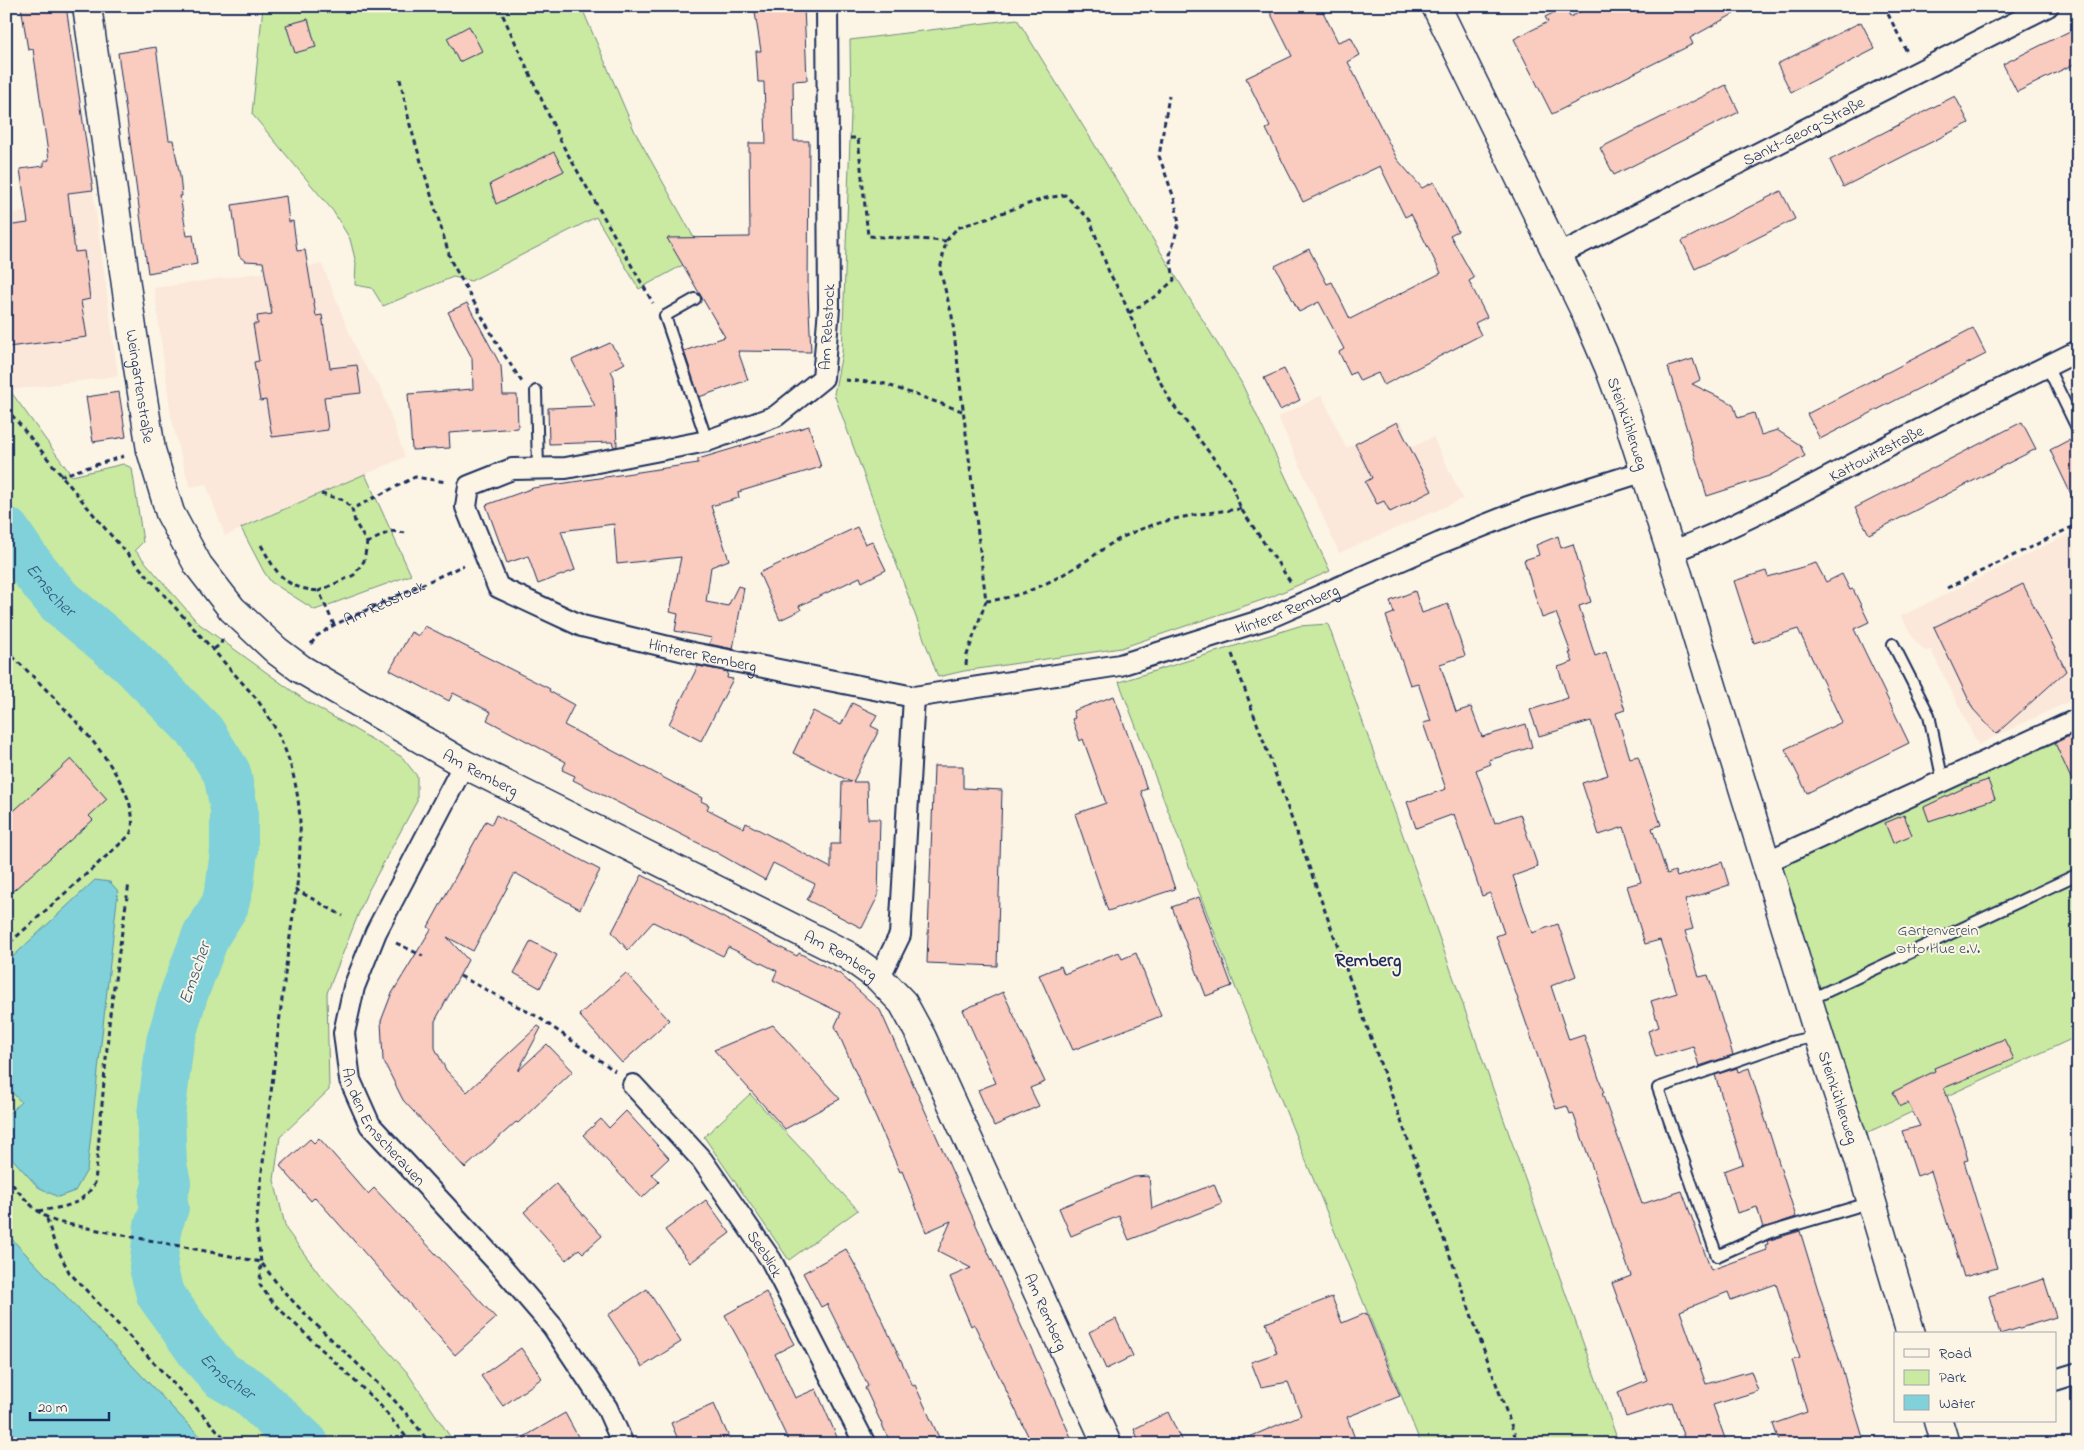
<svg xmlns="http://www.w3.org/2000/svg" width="2084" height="1450" viewBox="0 0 2084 1450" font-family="'Indie Flower',sans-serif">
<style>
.built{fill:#fbe8da}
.green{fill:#cae9a1;stroke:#728c80}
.water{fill:#80d1d9;stroke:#5890a8}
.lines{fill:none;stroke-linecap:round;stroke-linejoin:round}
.river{stroke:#80d1d9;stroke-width:48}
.building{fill:#facbbf;stroke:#1b2f5e}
.lane-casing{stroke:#1b2f5e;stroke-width:14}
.street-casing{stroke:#1b2f5e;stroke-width:24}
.secondary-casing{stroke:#1b2f5e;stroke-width:31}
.path{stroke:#1b2f5e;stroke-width:3;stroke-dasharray:5 4;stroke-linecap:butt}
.lane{stroke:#fcf5e5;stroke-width:10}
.street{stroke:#fcf5e5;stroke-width:20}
.secondary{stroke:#fcf5e5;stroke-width:28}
.labels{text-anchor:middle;stroke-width:4;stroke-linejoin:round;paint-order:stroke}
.street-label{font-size:16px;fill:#1b2f5e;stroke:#fcf5e5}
.park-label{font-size:16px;fill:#3e546b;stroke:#fcf5e5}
.water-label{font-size:18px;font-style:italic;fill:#34587d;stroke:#fcf5e5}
.quarter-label{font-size:19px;font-weight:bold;fill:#1b2f5e;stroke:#fcf5e5}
</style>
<rect width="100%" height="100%" fill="#fcf5e5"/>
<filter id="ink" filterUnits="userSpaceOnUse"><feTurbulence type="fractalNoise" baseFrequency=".02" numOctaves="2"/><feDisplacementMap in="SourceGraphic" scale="10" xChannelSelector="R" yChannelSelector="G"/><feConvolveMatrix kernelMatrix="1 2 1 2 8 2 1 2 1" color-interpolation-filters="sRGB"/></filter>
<g filter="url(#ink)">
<path class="built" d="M 93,190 L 118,376 L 11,390 L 6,385 L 6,214 L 32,211 L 30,200 Z
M 322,264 L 359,357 L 382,390 L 405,457 L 225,536 L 206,484 L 190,487 L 179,450 L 171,416 L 154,288 Z
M 1322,395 L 1346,448 L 1401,421 L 1405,430 L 1402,432 L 1410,448 L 1433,437 L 1463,499 L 1339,553 L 1278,417 Z
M 2069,534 L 2078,553 L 2078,697 L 1978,745 L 1931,650 L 1925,651 L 1915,641 L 1901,616 Z"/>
<path class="green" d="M 263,6 L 581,6 L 635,132 L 703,254 L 639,289 L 596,217 L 471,281 L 453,277 L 383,306 L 372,288 L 355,285 L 356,263 L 350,239 L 333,211 L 252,114 Z
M 1017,19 L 1241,382 L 1330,571 L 1271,597 L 1121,648 L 964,671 L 938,677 L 834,394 L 842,353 L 851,112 L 850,40 Z
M 6,385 L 72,476 L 123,464 L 132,468 L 143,542 L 135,550 L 198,623 L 306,701 L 402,757 L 417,776 L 417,801 L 366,895 L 327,993 L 329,1090 L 280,1137 L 274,1180 L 286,1229 L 320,1275 L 407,1372 L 455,1444 L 6,1444 Z
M 365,474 L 411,575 L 315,610 L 271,582 L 264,572 L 241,528 Z
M 1328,624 L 1619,1444 L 1421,1444 L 1236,989 L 1119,682 L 1299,626 Z
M 2078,718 L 2078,1036 L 1853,1139 L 1766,862 Z
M 750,1094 L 858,1210 L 789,1260 L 704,1137 Z"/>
<path class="water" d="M 95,880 L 110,882 L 118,891 L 87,1170 L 75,1191 L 58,1197 L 38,1187 L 6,1152 L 6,1116 L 21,1102 L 6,1086 L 6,963 Z
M 6,1233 L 207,1444 L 6,1444 Z"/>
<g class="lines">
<path class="river" id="s1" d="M 6,531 L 25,559 L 59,601 L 130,660 L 201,732 L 227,773 L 234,809 L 234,851 L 230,884 L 225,905 L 206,935 L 184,994 L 170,1042 L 161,1115 L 163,1165 L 167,1183 L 162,1199 L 165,1207 L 158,1226 L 153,1267 L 160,1294 L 201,1352 L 221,1375 L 248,1391 L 305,1444"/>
</g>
<path class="building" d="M 21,6 L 66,6 L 93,190 L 68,193 L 75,252 L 84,251 L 90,299 L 81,301 L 87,337 L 8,347 L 6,226 L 28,223 L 20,169 L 44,166 L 44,161 L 49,160 L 33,49 L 28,50 Z
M 754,6 L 804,6 L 807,80 L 793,81 L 794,141 L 809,141 L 808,289 L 811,352 L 738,351 L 748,380 L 699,397 L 684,351 L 725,337 L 667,238 L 750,237 L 749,143 L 766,143 L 764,82 L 758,82 L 756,51 L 761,51 Z
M 1267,6 L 1320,6 L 1338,42 L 1351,37 L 1360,55 L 1348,62 L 1397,159 L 1422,188 L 1434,182 L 1458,231 L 1450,235 L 1474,278 L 1469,281 L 1487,317 L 1475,323 L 1481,335 L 1384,385 L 1378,373 L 1360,381 L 1355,372 L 1350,375 L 1339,352 L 1344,349 L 1319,302 L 1299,312 L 1275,266 L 1309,249 L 1327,284 L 1332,282 L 1350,319 L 1441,273 L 1411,214 L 1405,217 L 1380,166 L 1303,202 L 1266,129 L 1270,127 L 1246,78 L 1292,56 Z
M 1592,6 L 1748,6 L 1690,38 L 1693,44 L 1552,114 L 1514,39 L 1548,22 L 1545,17 L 1565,7 L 1570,17 Z
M 308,19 L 316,47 L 295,53 L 286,25 Z
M 1861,22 L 1875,49 L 1791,92 L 1777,64 Z
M 469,26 L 482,51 L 459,62 L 447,38 Z
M 2078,27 L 2078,62 L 2017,92 L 2003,64 Z
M 156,47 L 169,140 L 173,140 L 180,176 L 182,196 L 180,196 L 187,236 L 193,235 L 197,264 L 148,273 L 118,53 Z
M 1726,85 L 1739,112 L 1614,175 L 1600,148 Z
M 1955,96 L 1969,123 L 1843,187 L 1830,160 Z
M 554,152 L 564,171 L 496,204 L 490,184 Z
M 1781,191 L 1795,219 L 1695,269 L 1682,241 Z
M 286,196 L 289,222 L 293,221 L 297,251 L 305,250 L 316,316 L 322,315 L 330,368 L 357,365 L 361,393 L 324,397 L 328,430 L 272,437 L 266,400 L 260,401 L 254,362 L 259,361 L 253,324 L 258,324 L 257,316 L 272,314 L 263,262 L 245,261 L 239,256 L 232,205 Z
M 467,303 L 501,366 L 503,395 L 517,395 L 518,428 L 449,433 L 450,448 L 412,450 L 408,394 L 473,389 L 472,358 L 448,312 Z
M 1973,328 L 1986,354 L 1820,439 L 1807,414 Z
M 610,343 L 625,363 L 611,371 L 614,377 L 617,446 L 614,447 L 612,442 L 549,444 L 548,408 L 595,406 L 572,360 Z
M 1693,359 L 1700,380 L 1692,384 L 1733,404 L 1738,418 L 1754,413 L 1761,435 L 1777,430 L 1800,445 L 1805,456 L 1769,476 L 1707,496 L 1668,367 Z
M 1284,369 L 1300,400 L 1280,410 L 1264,378 Z
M 119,392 L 126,437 L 93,442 L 86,397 Z
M 1397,422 L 1432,491 L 1390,512 L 1384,501 L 1377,504 L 1365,482 L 1372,478 L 1355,444 Z
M 2022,422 L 2036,449 L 1869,534 L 1855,508 Z
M 809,426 L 821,467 L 738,492 L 739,498 L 711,506 L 729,560 L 711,567 L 706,602 L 728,606 L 738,586 L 744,588 L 733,649 L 709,644 L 712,638 L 675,631 L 678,614 L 670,612 L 681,557 L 617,564 L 614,524 L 561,531 L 575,570 L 538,584 L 528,556 L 507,563 L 486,505 L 533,488 L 698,463 L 698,459 Z
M 2069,440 L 2078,459 L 2078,509 L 2050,450 Z
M 857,527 L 865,544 L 872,541 L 886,570 L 862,582 L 860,577 L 799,606 L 801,610 L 780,620 L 759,573 Z
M 1558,536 L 1561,548 L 1573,544 L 1591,602 L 1579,606 L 1595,656 L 1606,652 L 1625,710 L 1616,713 L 1630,758 L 1638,756 L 1661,825 L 1652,828 L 1667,874 L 1675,871 L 1677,877 L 1722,862 L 1729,885 L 1685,900 L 1693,929 L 1685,931 L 1699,977 L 1708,975 L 1733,1055 L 1699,1066 L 1693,1046 L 1656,1057 L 1648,1031 L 1659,1027 L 1651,1001 L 1677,993 L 1660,940 L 1645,944 L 1627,886 L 1641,882 L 1624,827 L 1599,835 L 1582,783 L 1608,775 L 1591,721 L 1539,736 L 1530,710 L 1568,698 L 1558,667 L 1573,662 L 1569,653 L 1571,653 L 1556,613 L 1542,618 L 1524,560 L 1539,555 L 1536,545 Z
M 1816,563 L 1826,582 L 1842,574 L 1850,590 L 1853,589 L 1869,622 L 1854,629 L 1909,743 L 1807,793 L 1785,749 L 1842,722 L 1798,629 L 1754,643 L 1734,581 L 1766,571 L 1768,577 Z
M 2023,584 L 2066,671 L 1996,734 L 1973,709 L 1934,627 Z
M 1415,591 L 1422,613 L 1448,604 L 1465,656 L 1440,664 L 1456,712 L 1471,707 L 1482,737 L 1526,724 L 1532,747 L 1489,760 L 1491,764 L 1476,770 L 1495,823 L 1520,814 L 1538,867 L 1513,876 L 1532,933 L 1558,924 L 1576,976 L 1551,986 L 1569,1040 L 1584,1035 L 1604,1093 L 1602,1093 L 1642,1204 L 1682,1191 L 1711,1270 L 1767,1250 L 1765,1245 L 1768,1244 L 1767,1241 L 1800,1231 L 1865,1444 L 1780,1444 L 1773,1424 L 1807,1412 L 1792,1360 L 1800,1358 L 1776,1284 L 1731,1300 L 1728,1292 L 1680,1311 L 1706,1384 L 1751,1371 L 1758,1391 L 1713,1405 L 1727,1444 L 1686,1444 L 1672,1402 L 1626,1417 L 1618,1392 L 1647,1380 L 1612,1283 L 1631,1276 L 1573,1113 L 1570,1114 L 1567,1106 L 1556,1109 L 1496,936 L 1504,933 L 1497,912 L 1490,893 L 1482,896 L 1454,814 L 1416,828 L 1407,802 L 1446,789 L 1423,723 L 1431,721 L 1418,683 L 1410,685 L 1386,616 L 1394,613 L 1390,601 Z
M 425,626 L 550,689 L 549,691 L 574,705 L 564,725 L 702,798 L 701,801 L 709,805 L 707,809 L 744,828 L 746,823 L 831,868 L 831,844 L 840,844 L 842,782 L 851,782 L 793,753 L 813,711 L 841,725 L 852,703 L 877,715 L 871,726 L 879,730 L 853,782 L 867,782 L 868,819 L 880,819 L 878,896 L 862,928 L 807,900 L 815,884 L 773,863 L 765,880 L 714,851 L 573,780 L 575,776 L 562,770 L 566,762 L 487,720 L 491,712 L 453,693 L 449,701 L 390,670 L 411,632 L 419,636 Z
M 698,666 L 728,672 L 727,678 L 733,679 L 701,741 L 669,724 Z
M 1114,696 L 1147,789 L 1141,791 L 1175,889 L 1108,911 L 1075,814 L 1106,803 L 1083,739 L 1080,741 L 1072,719 L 1075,718 L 1073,711 Z
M 2078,732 L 2078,794 L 2055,743 Z
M 71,759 L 107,799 L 89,816 L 93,820 L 6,897 L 6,818 Z
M 934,766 L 963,766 L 963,788 L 1002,790 L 997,966 L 927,963 Z
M 1988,780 L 1995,799 L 1929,821 L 1924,807 L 1966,787 Z
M 496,815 L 600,870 L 580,909 L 515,873 L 473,951 L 447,937 L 468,960 L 435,1021 L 435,1048 L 446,1070 L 467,1092 L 538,1026 L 541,1028 L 518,1071 L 547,1044 L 573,1071 L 518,1123 L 516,1122 L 465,1168 L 403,1100 L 383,1060 L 381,1021 L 391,995 L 431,929 L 428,927 L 486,821 L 492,824 Z
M 1904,815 L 1912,835 L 1893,843 L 1885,823 Z
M 642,875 L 764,939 L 797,956 L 799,953 L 840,974 L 880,1010 L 1074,1444 L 1032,1444 L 974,1324 L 971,1326 L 950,1277 L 971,1268 L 938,1251 L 951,1221 L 926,1232 L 902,1171 L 900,1172 L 835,1026 L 841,1013 L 773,980 L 777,971 L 753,959 L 728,947 L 723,956 L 653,922 L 628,950 L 612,932 Z
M 1199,897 L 1232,986 L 1206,996 L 1172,907 Z
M 531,941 L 557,955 L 540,988 L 514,973 Z
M 1119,952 L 1122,959 L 1136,953 L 1161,1016 L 1073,1050 L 1039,975 L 1061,966 L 1064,974 Z
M 626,973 L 669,1020 L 622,1063 L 579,1015 Z
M 1003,992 L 1045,1082 L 1030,1088 L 1039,1106 L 994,1126 L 978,1090 L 996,1083 L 963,1010 Z
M 773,1025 L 840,1099 L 785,1129 L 714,1050 Z
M 2004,1039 L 2014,1059 L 1944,1088 L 1962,1138 L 1968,1160 L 1964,1161 L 1997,1268 L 1964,1277 L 1931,1171 L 1917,1176 L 1902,1131 L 1920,1126 L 1908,1103 L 1900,1106 L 1893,1092 L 1935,1071 L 1934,1068 Z
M 1737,1068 L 1738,1072 L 1749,1068 L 1796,1217 L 1763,1228 L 1757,1207 L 1737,1213 L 1724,1171 L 1743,1164 L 1715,1075 Z
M 626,1111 L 669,1158 L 652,1174 L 659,1182 L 642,1198 L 583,1135 L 601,1119 L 609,1128 Z
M 319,1138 L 368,1194 L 374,1188 L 496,1318 L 455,1355 L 315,1197 L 311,1201 L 280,1166 L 310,1139 L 314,1143 Z
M 1149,1176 L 1152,1209 L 1214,1184 L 1222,1204 L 1129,1240 L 1119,1216 L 1071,1236 L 1059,1208 L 1134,1177 Z
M 556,1184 L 602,1236 L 583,1253 L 579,1249 L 566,1260 L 524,1212 Z
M 706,1200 L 730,1233 L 690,1263 L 665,1230 Z
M 846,1249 L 865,1283 L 913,1386 L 915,1385 L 942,1444 L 891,1444 L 865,1388 L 868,1386 L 827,1304 L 821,1307 L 803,1273 Z
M 2044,1279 L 2056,1317 L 2000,1334 L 1989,1296 Z
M 647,1289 L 681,1342 L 642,1367 L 608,1315 Z
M 766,1292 L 794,1344 L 775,1354 L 795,1398 L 816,1389 L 840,1444 L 790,1444 L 753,1366 L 725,1315 Z
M 1332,1297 L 1342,1323 L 1366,1313 L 1400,1396 L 1347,1417 L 1357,1444 L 1233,1444 L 1301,1415 L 1288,1382 L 1261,1387 L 1251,1362 L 1277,1353 L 1266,1323 Z
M 1116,1319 L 1133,1356 L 1106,1369 L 1089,1332 Z
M 521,1348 L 542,1378 L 503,1406 L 481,1376 Z
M 714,1404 L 732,1444 L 680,1444 L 671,1423 Z
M 1168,1412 L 1183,1444 L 1140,1444 L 1134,1429 Z
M 565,1413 L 582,1444 L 512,1444 Z"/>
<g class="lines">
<g class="lane-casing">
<path id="lane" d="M 695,299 L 665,316 L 707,441
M 2047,366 L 2078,430
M 536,391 L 538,468
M 1893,644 L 1929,715 L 1943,782
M 1809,1000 L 2078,874
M 1818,1036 L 1790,1042 L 1658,1088 L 1717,1256 L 1768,1233 L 1872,1202"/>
</g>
<g class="street-casing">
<g id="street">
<path id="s3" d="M 827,6 L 829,308 L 823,378 L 776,416 L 707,441 L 566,468 L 512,469 L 469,486 L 466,507 L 498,587 L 582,626 L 693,653 L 914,697 L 1120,665 L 1266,619 L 1440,543 L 1528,508 L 1645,471"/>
<path id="s4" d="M 1558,255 L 2048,6"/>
<path id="s5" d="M 1671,552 C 1743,524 1810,487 1878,451 C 1944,417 2011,384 2078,351"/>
<path id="s6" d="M 464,764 L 376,932 L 354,987 L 344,1033 L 350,1080 L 370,1125 L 497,1262 L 553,1327 L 607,1408 L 623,1444"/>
<path d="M 1766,862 L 2078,719"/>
<path d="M 879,978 L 900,935 L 914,697"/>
<path id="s7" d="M 633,1085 L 702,1160 L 771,1260 L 865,1444"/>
<path d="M 2055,1380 L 2078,1373"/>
</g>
</g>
<g class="secondary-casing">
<g id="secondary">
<path id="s8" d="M 87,6 L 133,335 L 151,450 L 170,513 L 198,565 L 232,609 L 277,651 L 301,669 L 464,764 L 847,955 L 879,978 L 903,1003 L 922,1038 L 1107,1444"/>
<path id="s9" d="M 1436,6 L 1584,309 L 1609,367 L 1627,416 L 1671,552 L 1819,1036 L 1853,1139 L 1911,1334"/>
<path d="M 1938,1421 L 1945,1444"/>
</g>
</g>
<g class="path">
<path d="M 1884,6 L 1907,52"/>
<path d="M 499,7 L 562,144 L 653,303"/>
<path d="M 400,79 L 410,125 L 451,261 L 499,347 L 522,382"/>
<path d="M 850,138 L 858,138 L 868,236 L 946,241"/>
<path d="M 1129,313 L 1157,295 L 1174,280 L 1170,255 L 1179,223 L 1174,198 L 1159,156 L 1169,96"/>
<path d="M 845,380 L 882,383 L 962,411"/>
<path d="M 6,408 L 108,532 L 255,697 C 277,726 291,757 297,793 C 306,846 294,905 287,958 C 276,1047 266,1136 256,1225 L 261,1262 L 260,1285 L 273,1303 L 379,1404 L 412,1444"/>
<path d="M 60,476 L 124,456"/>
<path d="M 321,494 L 344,500 L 352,509"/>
<path d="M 367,543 L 391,531 L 406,533"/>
<path d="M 261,545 C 277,574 284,588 319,591"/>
<path d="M 1947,588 L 2078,524"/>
<path d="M 986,601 C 1021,598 1054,581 1084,562 C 1097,554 1109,544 1123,537 C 1160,519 1199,513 1241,509"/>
<path d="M 334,625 L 319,591 L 354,575 L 364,561 L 367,543 L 355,522 L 352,509 L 415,477 L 447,482"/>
<path id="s2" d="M 311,644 L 317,636 L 334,625 L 464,565"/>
<path d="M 214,649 L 221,644 L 223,636"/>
<path d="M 6,650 C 40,684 150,783 130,835 L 6,946"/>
<path d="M 1232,654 L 1518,1444"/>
<path d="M 966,665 L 967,655 L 986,601 L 952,316 L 940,270 L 946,241 L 957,228 L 1046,198 L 1065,195 L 1090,220 L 1109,272 L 1121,294 L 1150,363 L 1171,402 L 1230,480 L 1241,509 L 1292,584"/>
<path d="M 295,889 L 343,916"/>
<path d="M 396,943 L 423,956"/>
<path d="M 460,976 L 538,1017 L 615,1071"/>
<path d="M 6,1177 C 21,1194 35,1214 57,1222 L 261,1262 C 270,1274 279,1287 290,1298 C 335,1347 391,1388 430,1444"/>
<path d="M 38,1211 C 63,1207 81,1207 95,1183 L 110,1014 L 129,883"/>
<path d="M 47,1219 L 54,1242 L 69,1272 L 230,1444"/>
</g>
<use href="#lane" class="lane"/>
<use href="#street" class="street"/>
<use href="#secondary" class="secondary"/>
</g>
</g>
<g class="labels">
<g class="street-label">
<text dy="6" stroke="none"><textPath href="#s4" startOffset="275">Sankt-Georg-Straße</textPath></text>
<text transform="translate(826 327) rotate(-87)" y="6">Am Rebstock</text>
<text dy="6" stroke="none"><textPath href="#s8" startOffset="384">Weingartenstraße</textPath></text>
<text dy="6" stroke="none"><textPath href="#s9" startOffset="460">Steinkühlerweg</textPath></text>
<text dy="6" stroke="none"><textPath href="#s5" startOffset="228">Kattowitzstraße</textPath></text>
<text dy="6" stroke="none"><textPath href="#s2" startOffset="85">Am Rebstock</textPath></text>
<text dy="6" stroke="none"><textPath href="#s3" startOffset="1674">Hinterer Remberg</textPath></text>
<text dy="6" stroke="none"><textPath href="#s3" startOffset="1074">Hinterer Remberg</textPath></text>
<text dy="6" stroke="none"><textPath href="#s8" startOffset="928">Am Remberg</textPath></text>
<text dy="6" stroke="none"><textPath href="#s8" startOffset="1332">Am Remberg</textPath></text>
<text dy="6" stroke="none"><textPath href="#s9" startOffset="1166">Steinkühlerweg</textPath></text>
<text dy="6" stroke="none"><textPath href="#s6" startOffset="401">An den Emscherauen</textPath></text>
<text dy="6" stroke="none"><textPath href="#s7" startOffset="215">Seeblick</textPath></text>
<text dy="6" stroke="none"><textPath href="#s8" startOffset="1752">Am Remberg</textPath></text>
</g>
<g class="park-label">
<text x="1938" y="935">Gartenverein<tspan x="1938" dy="18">Otto Hue e.V.</tspan></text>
</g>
<g class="water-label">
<text dy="6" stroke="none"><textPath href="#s1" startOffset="74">Emscher</textPath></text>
<text transform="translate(194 973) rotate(-71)" y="6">Emscher</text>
<text dy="6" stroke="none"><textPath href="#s1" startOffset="976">Emscher</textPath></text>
</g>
<g class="quarter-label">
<text x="1368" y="966">Remberg</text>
</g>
</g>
<rect width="2084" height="1450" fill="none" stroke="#fcf5e5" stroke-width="25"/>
<rect x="12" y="12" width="2059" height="1425" fill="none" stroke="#1b2f5e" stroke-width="2" filter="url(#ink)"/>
<rect x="1894" y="1332" width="162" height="90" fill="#fcf5e5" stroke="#a2a6af"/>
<rect x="1904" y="1349" width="25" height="8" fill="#fcf5e5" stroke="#a2a6af"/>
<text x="1939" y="1358" font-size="15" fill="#1b2f5e">Road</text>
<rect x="1904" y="1370" width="25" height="15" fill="#cae9a1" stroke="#a2a6af"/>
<text x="1939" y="1382" font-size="15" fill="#1b2f5e">Park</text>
<rect x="1904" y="1395" width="25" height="15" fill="#80d1d9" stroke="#a2a6af"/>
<text x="1939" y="1408" font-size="15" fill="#1b2f5e">Water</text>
<path d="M30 1412v8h79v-8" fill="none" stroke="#1b2f5e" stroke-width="2.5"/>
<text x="38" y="1412" font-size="15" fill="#1b2f5e" stroke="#fcf5e5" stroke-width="4" paint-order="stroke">20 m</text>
</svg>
